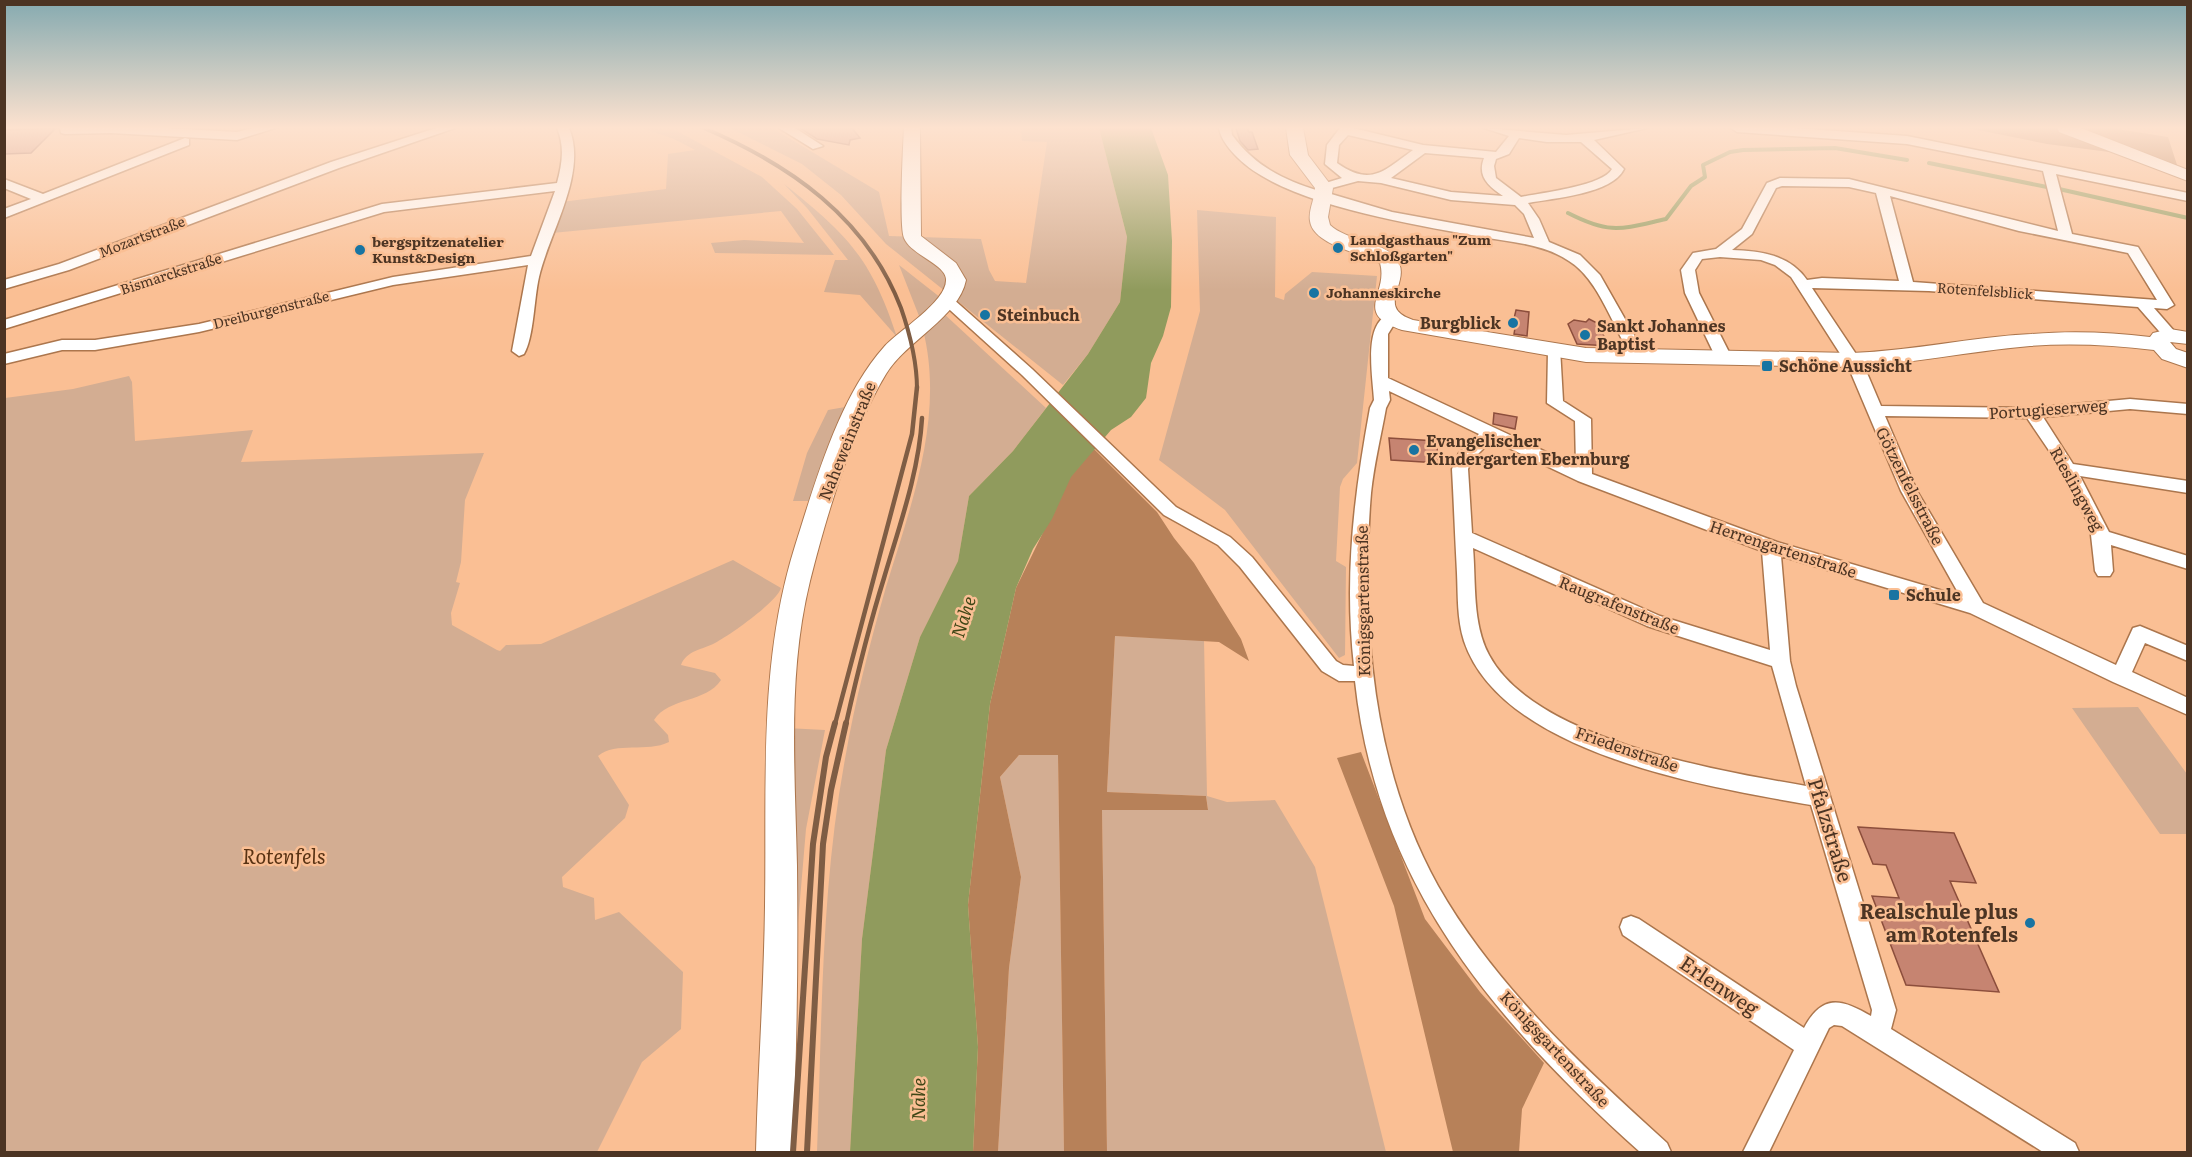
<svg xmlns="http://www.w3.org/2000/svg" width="2192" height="1157" viewBox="0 0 2192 1157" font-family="Literata,serif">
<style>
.green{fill:#d3ad92}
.forest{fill:#b78159}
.water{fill:#909b5d}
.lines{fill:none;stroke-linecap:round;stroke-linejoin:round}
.stream{stroke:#909b5d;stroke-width:4}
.building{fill:#c68471;stroke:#8c4e3c;stroke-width:1.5}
.street-casing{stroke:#ac764d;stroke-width:3}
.secondary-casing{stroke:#ac764d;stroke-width:2}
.street{fill:#fff;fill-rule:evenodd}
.secondary{fill:#fff;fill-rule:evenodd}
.rail-far2{stroke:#7f5d44;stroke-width:4}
.rail-far1{stroke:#7f5d44;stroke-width:4.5}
.rail{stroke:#7f5d44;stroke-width:6}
.poi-dot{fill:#1874a2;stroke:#fabf94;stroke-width:2}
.labels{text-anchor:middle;stroke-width:5;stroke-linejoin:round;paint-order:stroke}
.far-street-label{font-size:14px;fill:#4c3423;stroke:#fabf94}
.far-poi-label{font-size:14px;font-weight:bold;fill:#4c3423;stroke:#fabf94;text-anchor:start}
.poi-label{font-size:16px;font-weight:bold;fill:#4c3423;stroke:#fabf94;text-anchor:start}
.street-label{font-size:16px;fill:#4c3423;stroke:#fabf94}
.water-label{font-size:18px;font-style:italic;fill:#3f4616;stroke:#fabf94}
.near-street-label{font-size:20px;fill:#4c3423;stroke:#fabf94}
.near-park-label{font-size:20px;font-style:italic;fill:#583213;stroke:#fabf94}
.near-poi-label{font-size:20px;font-weight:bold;fill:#4c3423;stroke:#fabf94;text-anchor:end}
</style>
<rect width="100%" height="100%" fill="#fabf94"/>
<path class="green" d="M 642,128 L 675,130 L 762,177 L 797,209 L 834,255 L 715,253 L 711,243 L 744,240 L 804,243 L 781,211 L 552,233 L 561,202 L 666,189 L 668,154 L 695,150 L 674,139 Z
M 730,128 L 772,128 L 879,192 L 889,236 L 981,239 L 989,270 L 995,281 L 1026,283 L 1047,142 L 1022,141 L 1021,128 L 1099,128 L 1127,237 L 1120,302 L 1088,354 L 1063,385 L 886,244 L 841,195 L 802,164 Z
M 784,184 C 848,235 871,258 897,337 L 860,295 L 824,292 L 835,260 L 848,260 L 807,208 Z
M 1197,210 L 1276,217 L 1275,297 L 1284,300 L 1285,294 L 1312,272 L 1377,276 L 1357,463 L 1343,479 L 1340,487 L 1336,561 L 1346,567 L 1345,655 L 1339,658 L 1225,510 L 1159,460 L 1200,311 Z
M 899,265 L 941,298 L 919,316 Z
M 942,312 L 1046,408 L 1013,451 L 969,496 L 958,561 L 920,637 L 886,750 L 862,939 L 850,1152 L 817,1152 C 822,1021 821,889 845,759 C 855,701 870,643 886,587 C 911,505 945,416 923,330 Z
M 129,376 L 132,382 L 135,441 L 253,430 L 241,462 L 484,453 L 465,500 L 461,562 L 456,582 L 460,583 L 451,613 L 452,625 L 497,650 L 500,651 L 506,645 L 541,644 L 733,560 L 781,588 C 777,602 730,635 715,643 C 702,650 687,650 681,665 L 715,673 L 721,680 C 706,703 669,697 654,720 L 668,735 L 669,742 C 647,753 616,741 598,756 L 629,805 L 625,818 L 562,877 L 563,887 L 594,898 L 595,920 L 619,912 L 683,972 L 681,1029 L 642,1062 L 597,1152 L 5,1152 L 5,398 L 73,389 Z
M 851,406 L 817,501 L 793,501 L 807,453 L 828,410 Z
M 1115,636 L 1204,640 L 1207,796 L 1227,802 L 1275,800 L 1315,867 L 1386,1152 L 1107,1152 L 1102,810 L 1208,809 L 1206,796 L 1107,792 Z
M 2138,707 L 2187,774 L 2187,834 L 2160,834 L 2072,708 Z
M 786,728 L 825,730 L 806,829 L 794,970 Z
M 1019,755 L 1058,755 L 1064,1152 L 998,1152 L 1009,968 L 1021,877 L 1000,777 Z"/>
<path class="forest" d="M 1968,128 L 2056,128 L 2117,153 L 2047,144 Z
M 2073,128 L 2111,128 L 2168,137 L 2178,168 Z
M 1094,449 L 1157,512 L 1174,538 L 1194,563 L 1241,639 L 1249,661 L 1219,642 L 1115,636 L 1107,792 L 1206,796 L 1208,810 L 1102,810 L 1107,1152 L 1064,1152 L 1058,755 L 1019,755 L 1000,777 L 1021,877 L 1009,968 L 998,1152 L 973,1152 L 978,1047 L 968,905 L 990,704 L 1016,588 L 1070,477 Z
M 1361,752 L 1425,919 L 1480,992 L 1544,1063 L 1522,1109 L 1519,1152 L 1453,1152 L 1394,906 L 1337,758 Z"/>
<path class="water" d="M 1099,128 L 1151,128 L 1168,175 L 1172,241 L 1171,307 L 1163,336 L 1151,363 L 1146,398 L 1131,417 L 1111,430 L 1071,477 L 1052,519 L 1033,549 L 1016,588 L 990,704 L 968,905 L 978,1047 L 973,1152 L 850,1152 L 862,939 L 886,750 L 920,637 L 958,561 L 969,496 L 1013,451 L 1088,354 L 1120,302 L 1127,237 Z"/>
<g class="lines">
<path class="stream" d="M 1929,163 L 2047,187
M 2059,189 L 2188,218
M 1568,213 C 1611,235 1621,229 1666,219 L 1691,186 L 1705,177 L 1703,165 L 1730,152 L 1743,150 L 1835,148 L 1907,160"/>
</g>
<path class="building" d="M 56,128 L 31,153 L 4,154 L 4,130 Z
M 800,128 L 852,128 L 860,138 L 850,140 L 849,145 L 817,139 Z
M 1236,128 L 1247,128 L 1249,132 L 1252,132 L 1258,149 L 1248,150 L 1240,141 Z
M 1516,310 L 1529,312 L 1527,336 L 1514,334 L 1515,328 L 1512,327 Z
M 1589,319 L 1597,323 L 1609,346 L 1577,344 L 1568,324 L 1574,320 L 1586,322 Z
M 1494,413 L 1517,417 L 1515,429 L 1493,424 Z
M 1389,438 L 1436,441 L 1439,463 L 1391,460 Z
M 1858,827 L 1954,833 L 1976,883 L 1950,881 L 1999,992 L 1906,985 L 1872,896 L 1899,898 L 1886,865 L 1873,864 Z"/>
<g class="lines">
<g class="street-casing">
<path id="street" d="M 60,128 L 165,128 L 237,132 L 253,128 L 275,128 L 237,140 L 111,133 L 65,134 L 61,133 Z
M 436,128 L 455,128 L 339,168 L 69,270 L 4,289 L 4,280 L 59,264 L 331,162 Z
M 557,128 L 569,128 C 588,173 549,233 539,277 C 534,298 534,337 524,354 L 519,356 L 512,351 L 528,265 L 393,285 L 199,332 L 95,350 L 62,350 L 4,364 L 4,354 L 62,340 L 95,340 L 199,324 L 393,277 L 531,256 L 555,191 L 384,212 L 4,329 L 4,320 L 382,204 L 557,183 C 562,164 565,147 557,128 Z
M 779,128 L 795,128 L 823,146 L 813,149 Z
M 1219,128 L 1231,128 L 1232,135 C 1255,166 1283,180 1319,191 L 1319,185 L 1342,178 L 1325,164 L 1327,145 L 1340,128 L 1353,128 L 1423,145 L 1496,152 L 1509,136 L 1484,128 L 1566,135 L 1647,128 L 1594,140 L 1624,169 C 1612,194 1554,198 1528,203 L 1539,219 L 1549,242 L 1580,255 L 1600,275 L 1646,356 L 1638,361 L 1633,359 C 1614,330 1599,279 1569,261 C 1544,244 1511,242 1482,237 C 1417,225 1285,205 1238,158 C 1230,150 1221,140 1219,128 ZM 1348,135 L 1413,150 C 1384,171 1371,187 1337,163 L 1339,145 ZM 1519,138 L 1547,142 L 1581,142 L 1612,169 C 1603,186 1540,193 1521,197 L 1496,178 L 1494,166 L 1496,159 L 1509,154 ZM 1425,153 L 1484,158 C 1477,176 1488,186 1503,196 L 1451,192 L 1391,178 ZM 1358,181 L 1381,183 L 1451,200 L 1515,205 L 1524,214 L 1534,238 L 1392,212 L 1321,191 Z
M 1731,128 L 1794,128 L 1907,136 L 2188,193 L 2188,201 L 2056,174 L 2072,234 L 2138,247 L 2174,305 L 2167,309 L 2154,308 L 2175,332 L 2177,335 L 2175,338 L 2165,338 L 2138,307 L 1929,291 L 1812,288 L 1864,366 L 1881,406 L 2032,408 L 2130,399 L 2188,404 L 2188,414 L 2130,409 L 2043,417 L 2073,464 L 2188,481 L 2188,493 L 2080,476 L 2109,532 L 2188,556 L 2188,569 L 2111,545 L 2113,571 L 2110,576 L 2098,576 L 2095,571 L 2090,526 L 2048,449 L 2027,418 L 1885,416 L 1917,491 L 1983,603 L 2116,665 L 2133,628 L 2140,626 L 2188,646 L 2188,661 L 2145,643 L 2132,672 L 2188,698 L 2188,715 L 2113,682 L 1970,613 L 1781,556 L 1790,661 L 1796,686 L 1896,1010 L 1891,1029 L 2075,1143 L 2079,1152 L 2043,1152 L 1842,1026 L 1834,1025 L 1829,1028 L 1769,1152 L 1743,1152 L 1794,1050 L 1623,935 L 1620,927 L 1623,919 L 1631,916 L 1639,919 L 1804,1028 C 1822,994 1841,998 1871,1016 L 1872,1010 L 1811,805 C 1708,787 1502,754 1464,641 C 1457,619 1458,596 1457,573 C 1455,538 1454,504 1452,469 L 1459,453 L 1479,434 L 1389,391 L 1390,400 L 1386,408 C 1381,436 1374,464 1371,493 C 1360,625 1373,769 1438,886 C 1495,986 1583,1067 1667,1143 L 1671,1152 L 1640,1152 C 1494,1020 1377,885 1355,681 L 1339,681 L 1322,671 L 1240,567 L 1218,545 L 1164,515 L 1022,375 L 940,301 L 947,297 L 952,298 L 1032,369 L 1176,507 L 1230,537 L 1252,557 L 1336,661 L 1343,665 L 1354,666 C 1344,577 1354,495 1370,408 L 1374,400 C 1373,378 1362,321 1391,314 L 1398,318 L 1388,334 L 1388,378 L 1576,466 L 1575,421 L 1547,403 L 1548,351 L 1555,346 L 1560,348 L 1563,401 L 1591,419 L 1592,474 L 1777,542 L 1960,596 L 1901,491 L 1848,366 L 1791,277 L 1775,265 L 1761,260 L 1720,257 L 1702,259 L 1695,270 L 1699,293 L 1732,358 L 1724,363 L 1716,358 L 1685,293 L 1681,270 L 1693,253 L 1716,249 L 1742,229 L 1767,183 L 1780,178 L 1849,179 L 2058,231 L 2043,171 L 1907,144 L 1737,132 ZM 1782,186 L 1849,187 L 1876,193 L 1899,281 L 1822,278 L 1807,280 C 1790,255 1761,251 1732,250 L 1752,234 L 1776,188 ZM 1890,196 L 2019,231 L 2128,253 L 2157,300 L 1913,282 ZM 1492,440 L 1578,481 L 1762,551 L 1770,650 L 1660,616 L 1472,533 L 1468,469 L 1472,460 ZM 1473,548 L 1647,626 L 1772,666 L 1806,786 C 1719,771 1534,740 1489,655 C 1472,623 1476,583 1473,548 Z
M 185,138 L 189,139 L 189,145 L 4,218 L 4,209 L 31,199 L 4,188 L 4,179 L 43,194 Z"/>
</g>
<g class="secondary-casing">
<path id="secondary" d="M 904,128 L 920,128 L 921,236 L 956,263 L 966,280 C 959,317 906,341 886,374 C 852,430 826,517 810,581 C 787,674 795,771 797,866 C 798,961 797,1057 792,1152 L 756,1152 C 758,1070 764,988 765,906 C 767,784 758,664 795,546 C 815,483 839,397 884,347 C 898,331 948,301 946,279 C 945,264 911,255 904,238 C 899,226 903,147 904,128 Z
M 1286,128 L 1303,128 L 1308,155 L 1333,188 L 1328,217 L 1330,225 C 1347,241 1384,242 1396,258 C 1414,281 1373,307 1413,320 L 1586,348 L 1852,353 C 1912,351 1971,337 2031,334 C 2071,331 2110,332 2150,337 L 2153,333 L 2170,329 L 2188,332 L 2188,344 L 2170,342 L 2176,349 L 2188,353 L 2188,368 L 2162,359 L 2154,350 C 2112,345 2071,343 2030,346 C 1970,351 1912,364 1852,367 L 1586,362 L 1402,330 C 1352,313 1389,294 1380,263 C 1361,253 1313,245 1310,221 C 1308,210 1315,199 1315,188 L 1290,155 Z
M 2057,128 L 2081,128 L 2188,170 L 2188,181 L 2059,132 Z"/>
</g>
<use href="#street" class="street"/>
<use href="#secondary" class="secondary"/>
<path class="rail-far2" d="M 704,128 C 790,165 866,217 901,308 C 910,334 917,361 917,389"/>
<path class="rail-far1" d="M 835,724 L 912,434 L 917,387
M 846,724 C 857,675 869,626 884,578 C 899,527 919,472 922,418"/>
<path class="rail" d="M 793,1152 L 813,844 L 826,757 L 835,723
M 807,1152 L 823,844 L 831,790 L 846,723"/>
</g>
<linearGradient id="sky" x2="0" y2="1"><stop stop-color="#85aab0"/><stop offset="0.44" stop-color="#fde2cf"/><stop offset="1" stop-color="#fde2cf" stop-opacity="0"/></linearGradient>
<rect width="2192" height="290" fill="url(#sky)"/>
<g class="poi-dot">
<circle cx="1338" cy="248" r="6"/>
<circle cx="360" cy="250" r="6"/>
<circle cx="1314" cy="293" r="6"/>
<circle cx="985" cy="315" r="6"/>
<circle cx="1513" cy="323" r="6"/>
<circle cx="1585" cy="335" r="6"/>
<rect x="1761" y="360" width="12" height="12" rx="3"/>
<circle cx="1414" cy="450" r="6"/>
<rect x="1888" y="589" width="12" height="12" rx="3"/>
<circle cx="2030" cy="923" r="6"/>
</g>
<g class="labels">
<g class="far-street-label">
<text transform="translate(142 237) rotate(-21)" y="5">Mozartstraße</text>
<text transform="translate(171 274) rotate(-18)" y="5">Bismarckstraße</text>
<text transform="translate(1985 291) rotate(4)" y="5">Rotenfelsblick</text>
<text transform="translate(271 310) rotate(-14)" y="5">Dreiburgenstraße</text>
</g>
<g class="far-poi-label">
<text x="1350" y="245">Landgasthaus "Zum<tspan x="1350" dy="16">Schloßgarten"</tspan></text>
<text x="372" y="247">bergspitzenatelier<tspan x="372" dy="16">Kunst&amp;Design</tspan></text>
<text x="1326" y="298">Johanneskirche</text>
</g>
<g class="poi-label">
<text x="997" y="321">Steinbuch</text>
<text x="1501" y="329" text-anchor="end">Burgblick</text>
<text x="1597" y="332">Sankt Johannes<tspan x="1597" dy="18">Baptist</tspan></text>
<text x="1779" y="372">Schöne Aussicht</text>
<text x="1426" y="447">Evangelischer<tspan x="1426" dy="18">Kindergarten Ebernburg</tspan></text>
<text x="1906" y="601">Schule</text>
</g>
<g class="street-label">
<text transform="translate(2048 409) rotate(-4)" y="6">Portugieserweg</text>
<text transform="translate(847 441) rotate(-68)" y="6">Naheweinstraße</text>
<text transform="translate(1910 486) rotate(63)" y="6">Götzenfelsstraße</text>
<text transform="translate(2077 489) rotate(61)" y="6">Rieslingweg</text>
<text transform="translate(1783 549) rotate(18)" y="6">Herrengartenstraße</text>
<text transform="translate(1363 601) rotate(-91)" y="6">Königsgartenstraße</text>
<text transform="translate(1619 605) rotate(22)" y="6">Raugrafenstraße</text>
<text transform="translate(1627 749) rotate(19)" y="6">Friedenstraße</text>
<text transform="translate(1555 1049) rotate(47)" y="6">Königsgartenstraße</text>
</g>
<g class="water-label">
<text transform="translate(964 617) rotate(-72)" y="6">Nahe</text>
<text transform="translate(919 1099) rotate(-89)" y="6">Nahe</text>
</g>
<g class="near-street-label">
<text transform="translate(1830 830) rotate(73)" y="7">Pfalzstraße</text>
<text transform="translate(1719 986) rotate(34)" y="7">Erlenweg</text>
</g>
<g class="near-park-label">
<text x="284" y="864">Rotenfels</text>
</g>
<g class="near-poi-label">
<text x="2018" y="919">Realschule plus<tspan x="2018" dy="23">am Rotenfels</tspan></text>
</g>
</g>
<rect width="2192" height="1157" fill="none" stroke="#4c3423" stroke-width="12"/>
</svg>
